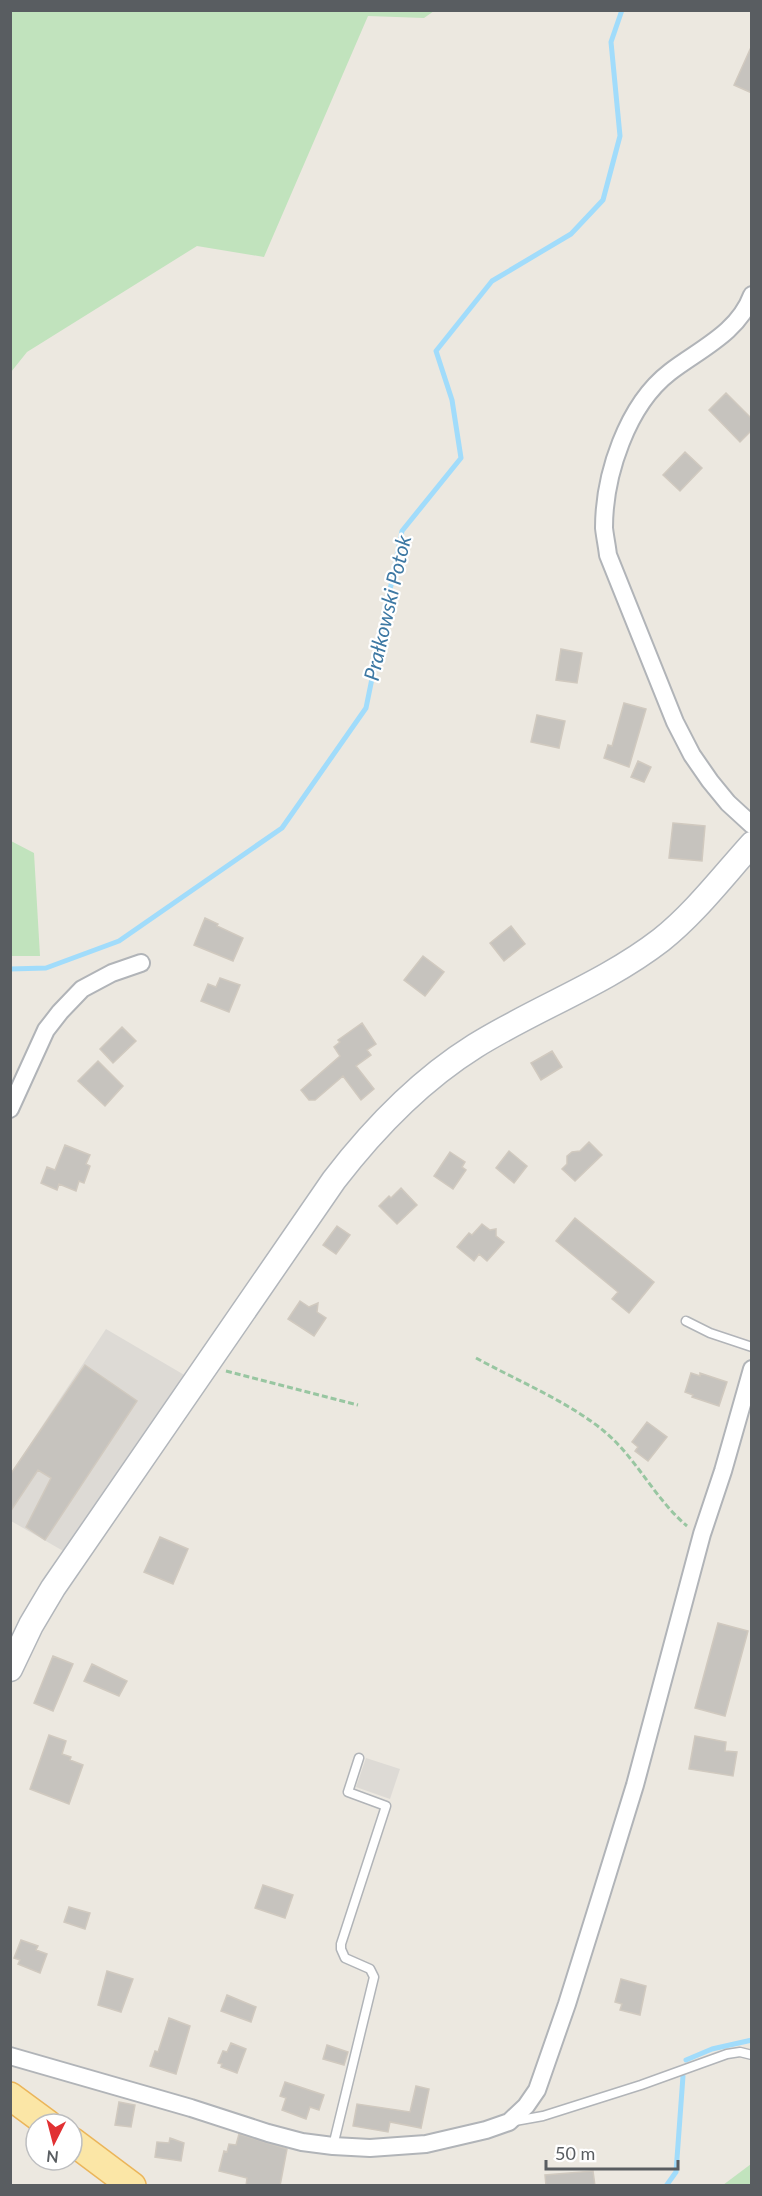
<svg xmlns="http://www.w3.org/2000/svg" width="762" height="2196" viewBox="0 0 762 2196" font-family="Lato,sans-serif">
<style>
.industrial{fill:#dddad5}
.green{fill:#c1e3bd}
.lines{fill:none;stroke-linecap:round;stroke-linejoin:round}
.stream{stroke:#a1dcfb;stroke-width:5}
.building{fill:#c6c3be;stroke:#d0c9bf;stroke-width:1.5}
.lane-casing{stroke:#b1b4b8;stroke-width:11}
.street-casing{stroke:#b1b4b8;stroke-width:20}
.secondary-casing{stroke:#b2b6bb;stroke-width:27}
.primary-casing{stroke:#ebb55a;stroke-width:30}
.path{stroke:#98c6a1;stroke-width:3;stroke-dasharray:6 3;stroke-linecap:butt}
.lane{stroke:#fff;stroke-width:8}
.street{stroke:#fff;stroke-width:16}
.secondary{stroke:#fff;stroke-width:24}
.primary{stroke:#fbe6a6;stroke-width:27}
.labels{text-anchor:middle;stroke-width:4.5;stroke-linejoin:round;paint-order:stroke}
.water-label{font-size:21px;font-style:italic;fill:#3d78a3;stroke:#fff}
</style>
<rect width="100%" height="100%" fill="#ece8e0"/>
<path class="industrial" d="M 106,1329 L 186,1376 L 65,1552 L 11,1521 L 11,1473 Z
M 366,1758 L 400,1769 L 390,1799 L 356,1787 Z"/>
<path class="green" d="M 11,10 L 434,10 L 434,11 L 424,18 L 368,16 L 264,257 L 197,246 L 27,352 L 11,372 Z
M 11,841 L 34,853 L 40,956 L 11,956 Z
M 751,2164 L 751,2185 L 723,2185 Z"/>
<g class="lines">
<path class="stream" d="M 10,969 L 46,968 L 119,941 L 282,828 L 366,708 L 402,531 L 461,458 L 452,400 L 436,351 L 492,281 L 571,234 L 603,200 L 620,136 L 611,42 L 622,10
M 686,2060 L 712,2049 L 752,2040
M 666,2186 L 676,2172 L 683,2076"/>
</g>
<path class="building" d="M 752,45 L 752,93 L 734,85 Z
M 726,393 L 752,419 L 752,430 L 740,442 L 709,410 Z
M 685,452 L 702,468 L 680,491 L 663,475 Z
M 561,649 L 582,653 L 577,683 L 556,680 Z
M 624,703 L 646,709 L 629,767 L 604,758 L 608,745 L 612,746 Z
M 537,715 L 565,721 L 559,748 L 531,742 Z
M 638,761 L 651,767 L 644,782 L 631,777 Z
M 673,823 L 705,826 L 702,861 L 669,858 Z
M 205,918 L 218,924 L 217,926 L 243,938 L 233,961 L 194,945 Z
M 511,926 L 525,944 L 504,961 L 490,943 Z
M 423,956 L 444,972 L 425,996 L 404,980 Z
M 220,978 L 240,985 L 229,1012 L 201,1001 L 208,984 L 216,987 Z
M 362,1023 L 376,1044 L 367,1050 L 371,1055 L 356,1066 L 374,1089 L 361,1100 L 343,1076 L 315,1100 L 309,1100 L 301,1090 L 340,1056 L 334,1047 L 340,1042 L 338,1040 Z
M 122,1027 L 136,1041 L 113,1063 L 100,1049 Z
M 552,1051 L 562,1067 L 541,1080 L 531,1063 Z
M 98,1061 L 123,1086 L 105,1106 L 78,1081 Z
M 589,1142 L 602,1155 L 575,1181 L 562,1169 L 567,1164 L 567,1156 L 572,1152 L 580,1151 Z
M 65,1145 L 90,1155 L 86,1164 L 90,1166 L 84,1183 L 79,1181 L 76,1191 L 59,1184 L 57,1190 L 41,1183 L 47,1167 L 55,1170 Z
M 509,1151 L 527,1166 L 514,1183 L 496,1168 Z
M 450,1152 L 465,1162 L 462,1167 L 466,1170 L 453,1189 L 434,1176 Z
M 401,1188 L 417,1205 L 397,1224 L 379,1206 L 389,1196 L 391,1198 Z
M 575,1218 L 654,1282 L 629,1313 L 612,1299 L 618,1292 L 556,1241 Z
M 482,1224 L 490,1230 L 496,1229 L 496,1236 L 504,1242 L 487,1261 L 479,1254 L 474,1261 L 457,1247 L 469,1233 L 472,1235 Z
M 337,1226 L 350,1235 L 336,1254 L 323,1245 Z
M 300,1301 L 309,1307 L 318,1303 L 317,1312 L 326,1318 L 314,1336 L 288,1319 Z
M 85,1365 L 137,1401 L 45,1540 L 26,1527 L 51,1478 L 38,1470 L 10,1512 L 10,1475 Z
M 691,1373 L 700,1376 L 700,1373 L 727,1382 L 719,1406 L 692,1397 L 693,1395 L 685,1392 Z
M 647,1422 L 667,1437 L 648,1461 L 635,1451 L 638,1447 L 632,1442 Z
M 160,1537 L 188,1549 L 173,1584 L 144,1572 Z
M 718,1623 L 748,1631 L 725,1716 L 695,1708 Z
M 53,1656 L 73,1664 L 53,1711 L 34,1703 Z
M 92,1664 L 127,1681 L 119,1696 L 84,1681 Z
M 49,1735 L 66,1741 L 62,1754 L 71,1757 L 70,1760 L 83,1765 L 69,1804 L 30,1789 Z
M 695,1736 L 726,1742 L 725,1751 L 737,1752 L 733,1776 L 689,1769 Z
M 263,1885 L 293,1895 L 285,1918 L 255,1908 Z
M 69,1907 L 90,1913 L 85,1929 L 64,1922 Z
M 21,1940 L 38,1946 L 36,1950 L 47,1954 L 40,1973 L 18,1964 L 20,1960 L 14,1958 Z
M 107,1971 L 133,1979 L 121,2012 L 98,2005 Z
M 621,1979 L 646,1986 L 640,2015 L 620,2010 L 622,2004 L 615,2002 Z
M 227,1995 L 256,2007 L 251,2022 L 221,2011 Z
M 169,2018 L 190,2026 L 176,2074 L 150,2066 L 155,2051 L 158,2052 Z
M 231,2043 L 246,2049 L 237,2073 L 221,2067 L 222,2064 L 218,2063 L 223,2051 L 227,2052 Z
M 327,2045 L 348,2052 L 344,2065 L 323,2059 Z
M 285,2082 L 324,2095 L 319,2110 L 310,2107 L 306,2119 L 282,2110 L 286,2098 L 280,2096 Z
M 416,2086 L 429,2089 L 421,2128 L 390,2122 L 388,2132 L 353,2126 L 357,2104 L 410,2112 Z
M 119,2102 L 135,2105 L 131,2127 L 115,2125 Z
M 239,2134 L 287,2149 L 280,2186 L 246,2186 L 247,2178 L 219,2171 L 224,2151 L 227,2152 L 229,2144 L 236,2145 Z
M 170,2138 L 184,2143 L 181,2161 L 155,2157 L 157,2142 L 169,2143 Z
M 593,2171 L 595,2186 L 546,2186 L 545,2175 Z"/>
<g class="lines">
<g class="lane-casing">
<path id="lane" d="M 686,1321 L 710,1333 L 752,1347
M 515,2121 L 543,2116 L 641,2085 L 727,2054 L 740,2052 L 752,2055
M 333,2146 L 374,1977 L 370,1969 L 345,1958 L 341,1949 L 341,1944 L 386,1806 L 348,1792 L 359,1758"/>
</g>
<g class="street-casing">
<path id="street" d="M 752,295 C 738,333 700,349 670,372 C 627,405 604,475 604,528 C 605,537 607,546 608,555 L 675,722 L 692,755 L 710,781 L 728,803 L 752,825
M 10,1109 L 46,1030 L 60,1012 L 82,989 L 112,973 L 141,963
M 10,2056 L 191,2108 L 268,2133 L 302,2142 L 333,2146 L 370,2148 L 426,2144 L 486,2130 L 509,2122 L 526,2106 L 537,2090 L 567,2004 L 602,1892 L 635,1785 L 702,1534 L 723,1471 L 752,1369"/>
</g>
<g class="secondary-casing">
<path id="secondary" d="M 10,1669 L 31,1625 L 53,1588 L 334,1180 C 374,1128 419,1081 475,1046 C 536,1008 604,984 661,940 C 695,913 723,876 752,844"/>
</g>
<g class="primary-casing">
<path id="primary" d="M 10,2096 L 48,2124
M 72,2141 L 132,2186"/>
</g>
<path class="path" d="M 476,1358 C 516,1380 571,1403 605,1432 C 637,1459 655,1499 687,1526
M 226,1371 L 358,1405"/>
<use href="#lane" class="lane"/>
<use href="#street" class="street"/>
<use href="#secondary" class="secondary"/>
<use href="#primary" class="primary"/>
</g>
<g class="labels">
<g class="water-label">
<text transform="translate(388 608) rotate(-77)" y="7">Prałkowski Potok</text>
</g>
</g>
<rect width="762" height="2196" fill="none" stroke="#595d61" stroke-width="24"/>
<g transform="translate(54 2142) rotate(186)"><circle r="28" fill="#ffffff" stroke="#bdbec0" stroke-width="1.5"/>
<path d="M0-4.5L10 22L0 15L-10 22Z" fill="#e13133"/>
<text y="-9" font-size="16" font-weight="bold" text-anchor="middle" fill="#595d61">N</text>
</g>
<path d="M546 2160v9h132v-9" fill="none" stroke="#595d61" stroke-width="3"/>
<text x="555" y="2160" font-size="18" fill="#595d61" stroke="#ffffff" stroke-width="4.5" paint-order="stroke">50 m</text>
</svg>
